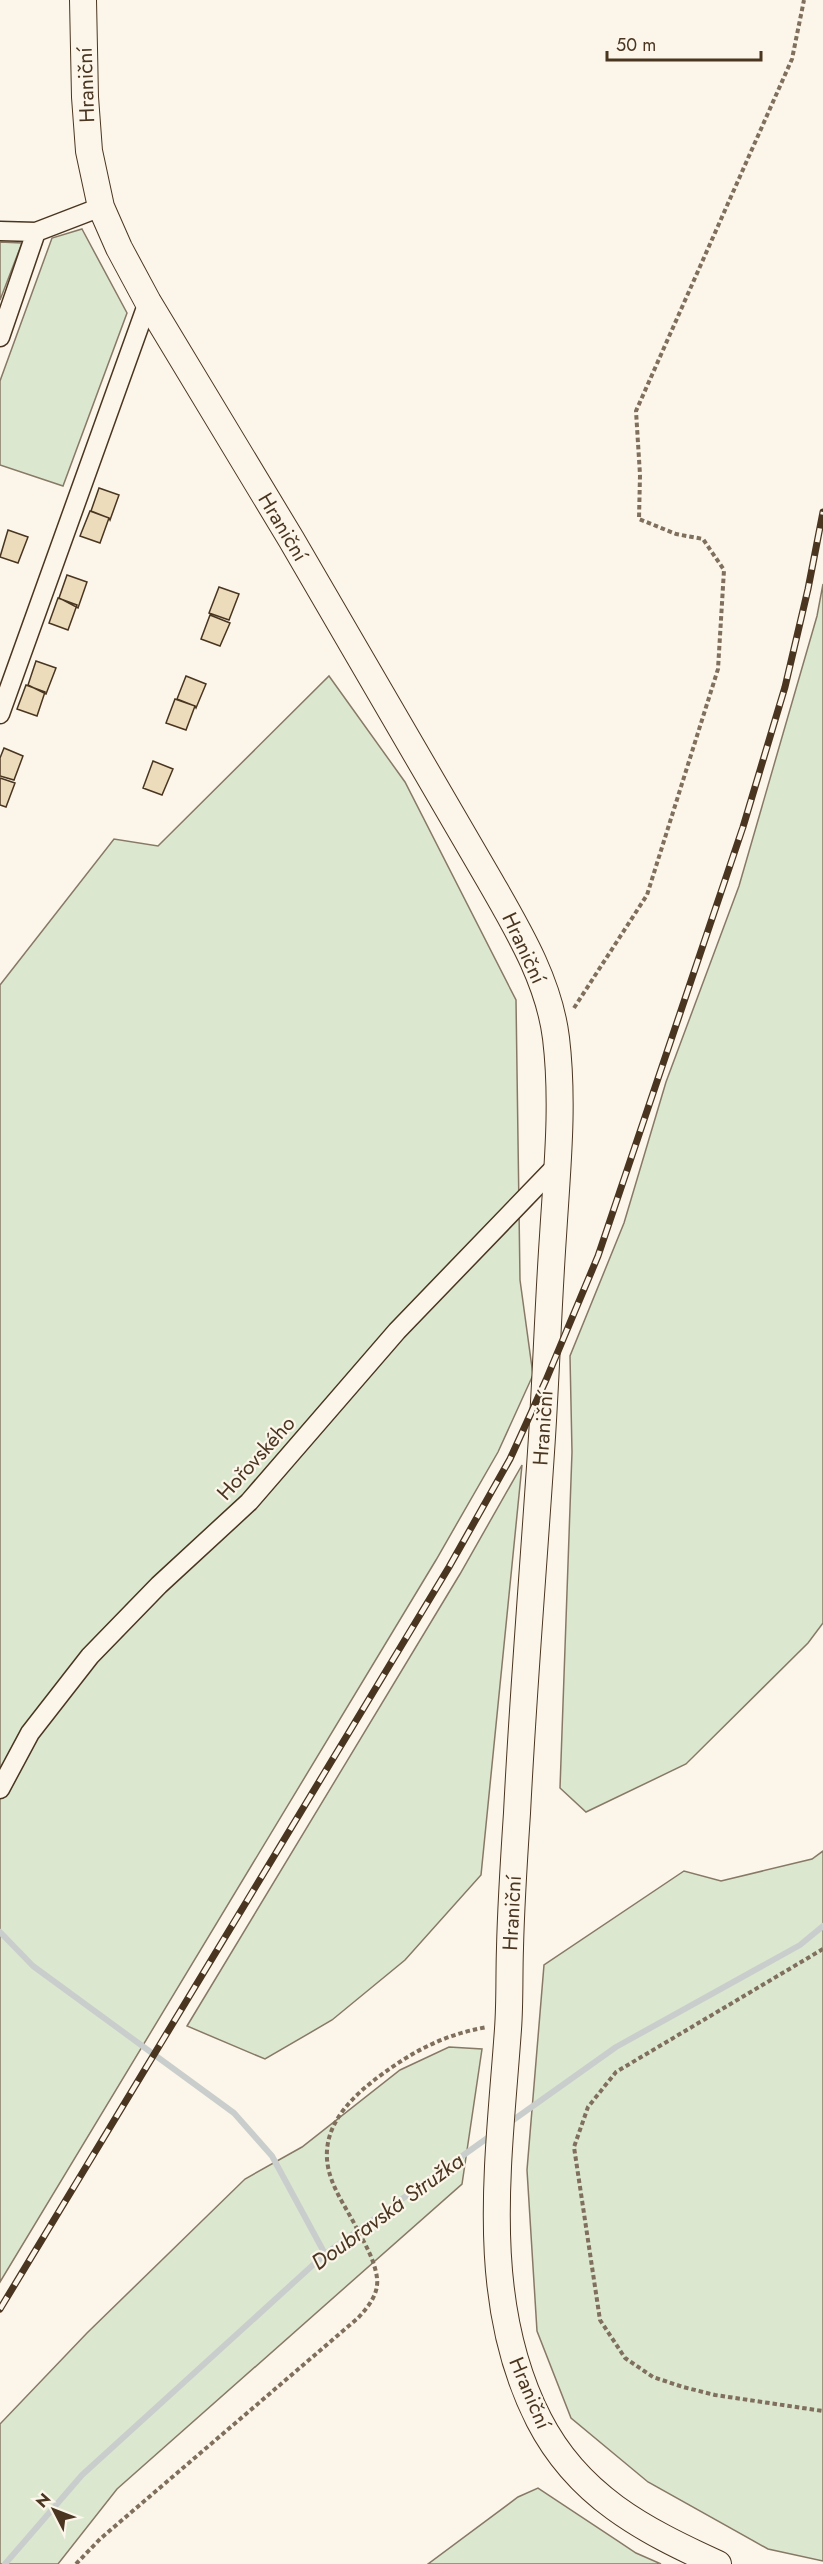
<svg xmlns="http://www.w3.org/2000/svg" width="823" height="2564" viewBox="0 0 823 2564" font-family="Jost,sans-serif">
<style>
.green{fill:#dce7d0;stroke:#887966;stroke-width:1.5}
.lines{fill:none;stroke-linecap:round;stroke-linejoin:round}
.stream{stroke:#c9cecd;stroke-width:6}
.building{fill:#ecdcbc;stroke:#4a3520;stroke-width:1.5}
.street-casing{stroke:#4a3520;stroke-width:21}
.secondary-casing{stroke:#4a3520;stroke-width:28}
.path{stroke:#7f6f5c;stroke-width:4;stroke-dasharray:4.5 3;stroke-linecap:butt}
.street{stroke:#fbf6e9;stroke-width:18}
.secondary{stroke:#fbf6e9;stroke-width:26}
.rail-casing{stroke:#4a3520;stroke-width:7}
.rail{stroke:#fbf6e9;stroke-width:4.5;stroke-dasharray:14;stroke-linecap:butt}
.labels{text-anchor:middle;stroke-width:4.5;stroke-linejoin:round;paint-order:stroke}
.street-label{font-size:21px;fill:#4a3520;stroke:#fbf6e9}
.water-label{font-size:22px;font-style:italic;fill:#4a3520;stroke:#fbf6e9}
</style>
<rect width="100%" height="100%" fill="#fbf6e9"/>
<path class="green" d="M 82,229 L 127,313 L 63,486 L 0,465 L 0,381 L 52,238 Z
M 0,242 L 22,243 L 0,300 Z
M 823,584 L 823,1623 L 808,1643 L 686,1764 L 586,1812 L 560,1788 L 572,1452 L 570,1356 L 624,1223 L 666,1082 L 739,886 L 817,616 Z
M 329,676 L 405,782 L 516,1000 L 520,1280 L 533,1375 L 498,1452 L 436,1560 L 0,2282 L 0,985 L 114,839 L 158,846 Z
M 522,1465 L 481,1875 L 405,1960 L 332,2020 L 265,2059 L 187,2026 L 460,1574 Z
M 823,1851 L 823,2561 L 768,2549 L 648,2482 L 571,2418 L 537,2331 L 527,2170 L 544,1965 L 684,1871 L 721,1881 L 812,1859 Z
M 449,2047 L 482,2049 L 462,2184 L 117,2489 L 58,2564 L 0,2564 L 0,2424 L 87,2333 L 245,2179 L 302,2147 L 400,2070 Z
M 538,2488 L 636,2553 L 661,2564 L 428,2564 L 518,2497 Z"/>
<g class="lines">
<path class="stream" d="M 0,1932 L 33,1966 L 234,2113 L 272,2156 L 325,2254
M 509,2123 L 616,2047 L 800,1945 L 823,1926
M 5,2564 L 82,2475 L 325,2254 L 493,2134"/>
</g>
<path class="building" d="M 99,488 L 119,495 L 110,520 L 109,518 L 91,511 Z
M 90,511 L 109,518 L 100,543 L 80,536 Z
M 8,530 L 28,537 L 18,563 L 0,557 Z
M 67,575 L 87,582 L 78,608 L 59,598 Z
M 219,587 L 239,594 L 229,620 L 209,613 Z
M 58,598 L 77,605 L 68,630 L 49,623 Z
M 210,615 L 230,623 L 220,646 L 201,639 Z
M 36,661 L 56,668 L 46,694 L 28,685 Z
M 186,676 L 206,684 L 196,708 L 195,706 L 177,699 Z
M 26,685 L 45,692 L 37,716 L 17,709 Z
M 175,699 L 195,706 L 186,730 L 166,723 Z
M 4,748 L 23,756 L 14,780 L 0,776 L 0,758 Z
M 153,761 L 173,769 L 162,795 L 143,788 Z
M 0,778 L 15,783 L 6,807 L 0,805 Z"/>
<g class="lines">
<g class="street-casing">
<path id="street" d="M 0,231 L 36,232 L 101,207
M 0,337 L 36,232
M 0,714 L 148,302
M 0,1789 L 30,1733 L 90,1656 L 159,1585 L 249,1502 L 397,1331 L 557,1165"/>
</g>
<g class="secondary-casing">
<path id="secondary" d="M 83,0 L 85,97 L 89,151 L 101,207 L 119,248 L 148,302 L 291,539 L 490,881 C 518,930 549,981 556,1038 C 564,1104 557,1170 553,1236 C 548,1308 546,1380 541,1452 C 533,1573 523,1693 517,1813 C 514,1858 511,1903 510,1948 C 509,1975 510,2002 508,2029 C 499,2159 477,2299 539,2420 C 578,2496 643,2530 718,2564"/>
</g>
<path class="path" d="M 574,1008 L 647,895 L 718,669 L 724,570 L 703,539 L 676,534 L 639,519 L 640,475 L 636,411 L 792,59 L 804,0
M 823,1949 L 616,2072 L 588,2107 L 574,2147 L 600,2320 L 625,2358 L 653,2377 L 683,2387 L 715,2395 L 823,2411
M 76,2564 L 100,2539 L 358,2318 C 368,2307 379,2294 377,2278 C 375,2262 366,2245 358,2231 C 350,2214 337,2196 331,2178 C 316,2135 344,2103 377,2078 C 413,2051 443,2035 487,2027"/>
<use href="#street" class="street"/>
<use href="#secondary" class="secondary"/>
<g class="rail-casing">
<path id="rail" d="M 0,2309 L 449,1567 L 510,1459 L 546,1380 L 598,1256 L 743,827 L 785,687 L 808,589 L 823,512"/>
</g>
<use href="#rail" class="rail"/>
</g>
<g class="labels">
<g class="street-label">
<text transform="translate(86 85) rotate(-92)" y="7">Hraniční</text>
<text transform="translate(283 527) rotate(59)" y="7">Hraniční</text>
<text transform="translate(524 948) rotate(65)" y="7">Hraniční</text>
<text transform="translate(543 1428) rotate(-86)" y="7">Hraniční</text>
<text transform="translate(256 1458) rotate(-48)" y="7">Hořovského</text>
<text transform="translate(512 1913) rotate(-87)" y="7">Hraniční</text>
<text transform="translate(530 2393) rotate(67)" y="7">Hraniční</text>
</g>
<g class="water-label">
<text transform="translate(387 2211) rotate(-36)" y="8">Doubravská Stružka</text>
</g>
</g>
<g transform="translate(54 2510) rotate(312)" stroke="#fbf6e9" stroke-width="4.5" paint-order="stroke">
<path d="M0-4.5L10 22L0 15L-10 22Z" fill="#4a3520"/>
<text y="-9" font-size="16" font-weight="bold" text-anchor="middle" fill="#4a3520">N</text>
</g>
<path d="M607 51v9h154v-9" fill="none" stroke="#4a3520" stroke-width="3"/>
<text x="616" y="51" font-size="18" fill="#4a3520" stroke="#fbf6e9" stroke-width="4.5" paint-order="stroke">50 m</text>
</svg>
